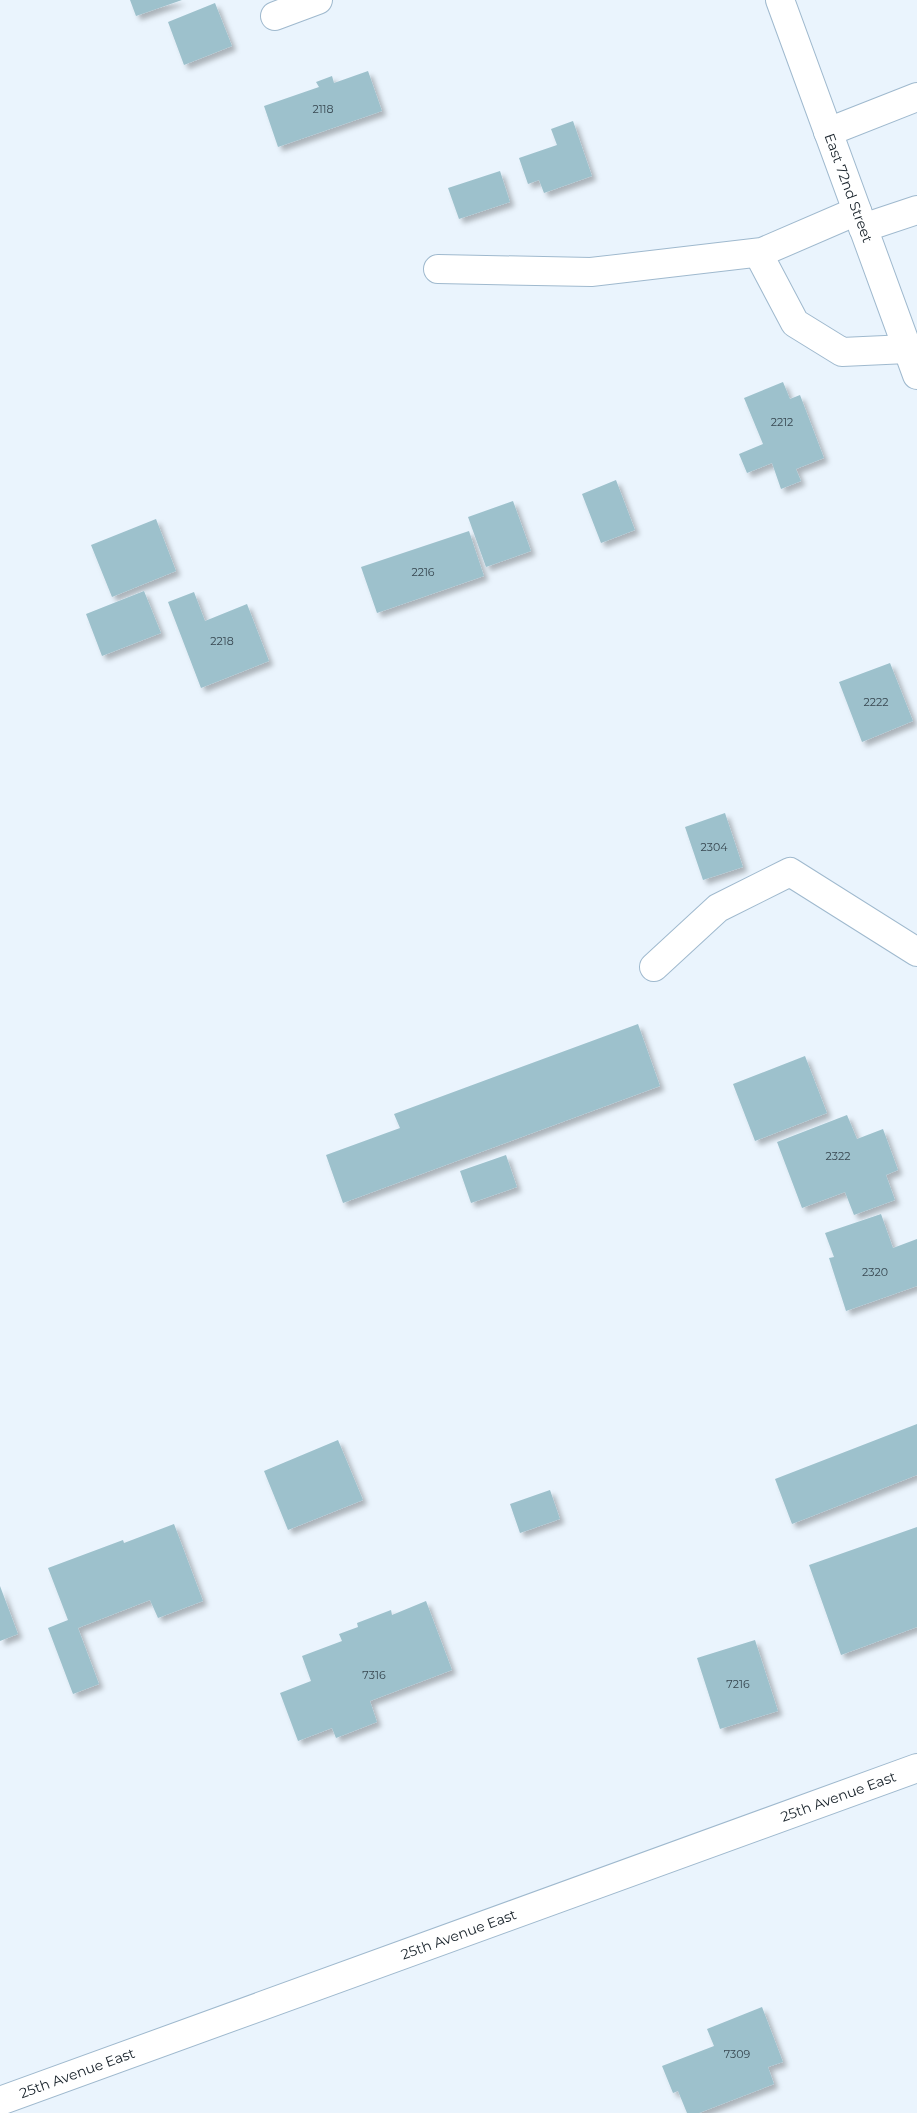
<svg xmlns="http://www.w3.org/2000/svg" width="917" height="2113" viewBox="0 0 917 2113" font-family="Montserrat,sans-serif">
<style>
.building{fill:#9dc1cc;filter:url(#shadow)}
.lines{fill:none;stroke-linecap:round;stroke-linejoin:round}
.minor-casing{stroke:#9fb9ce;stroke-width:30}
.major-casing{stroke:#9fb9ce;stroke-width:30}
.minor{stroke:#fff;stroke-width:28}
.major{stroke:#fff;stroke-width:28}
.labels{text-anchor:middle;stroke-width:4.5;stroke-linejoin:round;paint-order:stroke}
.number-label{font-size:11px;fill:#384851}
.street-label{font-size:14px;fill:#162028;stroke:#fff}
</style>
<defs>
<filter id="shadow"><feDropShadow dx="4.5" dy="4.5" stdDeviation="2.5" flood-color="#0004"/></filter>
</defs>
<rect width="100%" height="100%" fill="#eaf4fd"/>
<path class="building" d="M 130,0 L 182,0 L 136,16 Z
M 215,3 L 232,46 L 184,65 L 168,22 Z
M 368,71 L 382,111 L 278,147 L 264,106 L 319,87 L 316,82 L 332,76 L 334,83 Z
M 573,121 L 592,176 L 544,193 L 539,180 L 528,184 L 519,158 L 557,145 L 551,129 Z
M 500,171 L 510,202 L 459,219 L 448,188 Z
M 783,382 L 790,399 L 800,395 L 824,458 L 796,469 L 801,481 L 781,489 L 772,463 L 747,473 L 739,454 L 763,444 L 744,398 Z
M 616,480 L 635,530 L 601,543 L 582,494 Z
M 513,501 L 531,551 L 486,567 L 468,517 Z
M 156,519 L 176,571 L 112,597 L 91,545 Z
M 469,531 L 484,576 L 377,613 L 361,567 Z
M 144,591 L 161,633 L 102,656 L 86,614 Z
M 194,592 L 205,621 L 247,604 L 269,661 L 201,688 L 168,602 Z
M 890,663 L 913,721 L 862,742 L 839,682 Z
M 725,813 L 743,867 L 703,880 L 685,827 Z
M 638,1024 L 660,1086 L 343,1203 L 326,1155 L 400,1128 L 394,1114 Z
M 805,1056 L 827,1113 L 755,1141 L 733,1084 Z
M 847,1115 L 857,1139 L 883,1129 L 898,1170 L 886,1175 L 895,1200 L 854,1215 L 845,1192 L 802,1208 L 777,1142 Z
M 506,1155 L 517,1187 L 471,1203 L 460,1171 Z
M 881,1214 L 893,1248 L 917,1239 L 917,1286 L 846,1311 L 829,1258 L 834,1257 L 825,1233 Z
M 917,1424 L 917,1475 L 792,1524 L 775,1479 Z
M 338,1440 L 363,1500 L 288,1530 L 264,1471 Z
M 550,1490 L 560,1519 L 520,1533 L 510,1504 Z
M 174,1524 L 203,1601 L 158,1618 L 150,1600 L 78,1628 L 99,1684 L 73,1694 L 48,1628 L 68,1620 L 48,1568 L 123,1540 L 124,1543 Z
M 917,1527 L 917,1627 L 841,1655 L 809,1565 Z
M 0,1586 L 18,1634 L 0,1641 Z
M 426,1601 L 452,1670 L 370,1701 L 377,1722 L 336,1738 L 332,1728 L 298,1741 L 280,1693 L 311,1681 L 302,1656 L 342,1641 L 339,1634 L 358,1627 L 357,1623 L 391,1610 L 392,1615 Z
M 755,1640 L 778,1711 L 720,1729 L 697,1658 Z
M 762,2007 L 783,2062 L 768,2067 L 774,2084 L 699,2113 L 687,2113 L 678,2091 L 673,2093 L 662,2066 L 714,2046 L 707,2029 Z"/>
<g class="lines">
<g class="minor-casing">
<g id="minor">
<path d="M 275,16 L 318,0"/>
<path d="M 828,132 L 917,97"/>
<path d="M 863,228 L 917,210"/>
<path d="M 758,253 L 795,323 L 842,352 L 907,349"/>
<path d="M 438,269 L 591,272 L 762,252 L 857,211"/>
<path d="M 654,967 L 718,908 L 790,872 L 917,952"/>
<path id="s1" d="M 0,2101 L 917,1768"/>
</g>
</g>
<g class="major-casing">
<g id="major">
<path id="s2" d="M 780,0 L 917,375"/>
</g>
</g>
<use href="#minor" class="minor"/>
<use href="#major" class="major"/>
</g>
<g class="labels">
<g class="number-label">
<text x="323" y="113">2118</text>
<text x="782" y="426">2212</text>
<text x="423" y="576">2216</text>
<text x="222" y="645">2218</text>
<text x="876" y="706">2222</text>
<text x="714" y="851">2304</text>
<text x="838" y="1160">2322</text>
<text x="875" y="1276">2320</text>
<text x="374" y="1679">7316</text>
<text x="738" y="1688">7216</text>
<text x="737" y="2058">7309</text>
</g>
<g class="street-label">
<text dy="5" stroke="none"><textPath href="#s2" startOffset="200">East 72nd Street</textPath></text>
<text dy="5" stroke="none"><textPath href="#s1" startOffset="892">25th Avenue East</textPath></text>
<text dy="5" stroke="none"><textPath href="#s1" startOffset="488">25th Avenue East</textPath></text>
<text dy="5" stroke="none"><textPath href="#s1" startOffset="82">25th Avenue East</textPath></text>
</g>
</g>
</svg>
